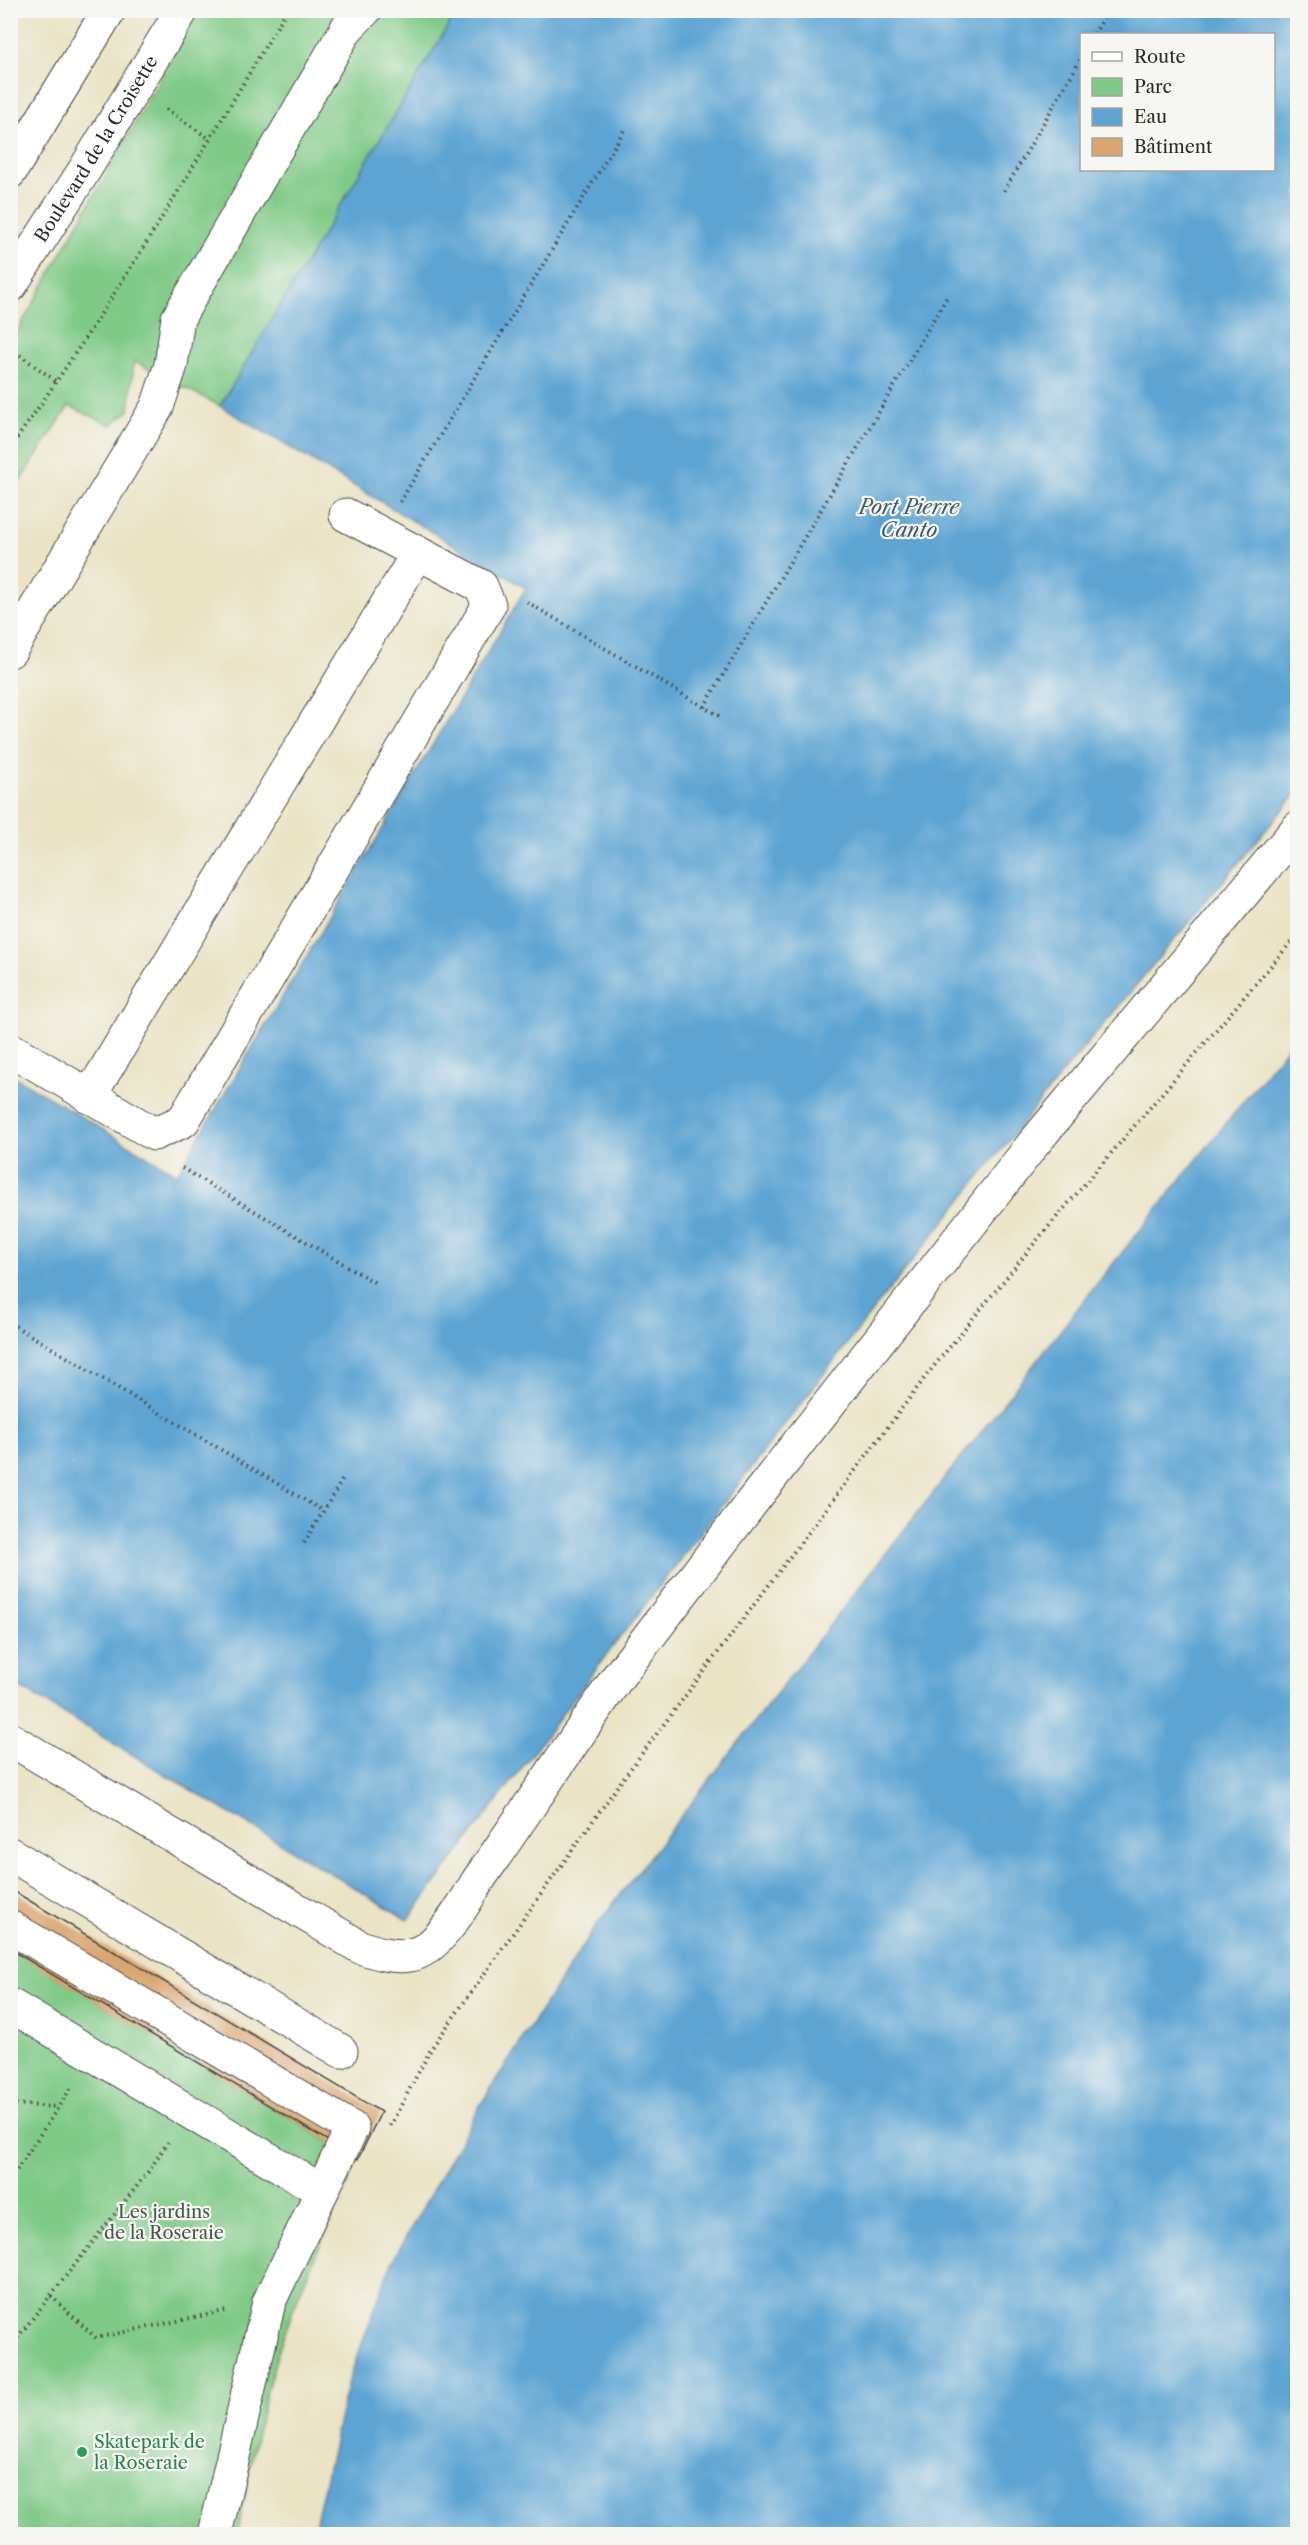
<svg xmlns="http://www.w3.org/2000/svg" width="1308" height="2545" viewBox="0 0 1308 2545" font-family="'Libre Caslon Text',serif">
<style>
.green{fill:#80ca87;stroke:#567a59;stroke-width:1.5}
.water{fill:#5da4d3;stroke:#44687f;stroke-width:1.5;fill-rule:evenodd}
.building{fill:#daa670}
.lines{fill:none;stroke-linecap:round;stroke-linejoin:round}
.minor-casing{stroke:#484742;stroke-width:35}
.path{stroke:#484742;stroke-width:4;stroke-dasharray:1.5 4.5;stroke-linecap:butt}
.minor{stroke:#fff;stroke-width:33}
.leisure-dot{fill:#2e9e5b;stroke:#f6f6f2;stroke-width:2}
.labels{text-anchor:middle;stroke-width:4.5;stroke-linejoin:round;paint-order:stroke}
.street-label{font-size:18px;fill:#2b2b2b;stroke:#f6f6f2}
.park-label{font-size:18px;fill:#445b47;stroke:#f6f6f2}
.leisure-label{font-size:18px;fill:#27864d;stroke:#f6f6f2;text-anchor:start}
.water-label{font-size:20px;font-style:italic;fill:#3f5b6e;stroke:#f6f6f2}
</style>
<rect width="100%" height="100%" fill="#f6f6f2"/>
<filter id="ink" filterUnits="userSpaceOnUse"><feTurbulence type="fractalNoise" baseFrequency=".0167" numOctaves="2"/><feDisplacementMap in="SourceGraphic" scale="12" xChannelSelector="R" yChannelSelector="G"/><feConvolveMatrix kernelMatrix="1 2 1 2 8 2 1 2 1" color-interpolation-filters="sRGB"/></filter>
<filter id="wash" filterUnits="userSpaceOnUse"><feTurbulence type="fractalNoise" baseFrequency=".008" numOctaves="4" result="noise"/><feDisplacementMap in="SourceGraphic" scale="24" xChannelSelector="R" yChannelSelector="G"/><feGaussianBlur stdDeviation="1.35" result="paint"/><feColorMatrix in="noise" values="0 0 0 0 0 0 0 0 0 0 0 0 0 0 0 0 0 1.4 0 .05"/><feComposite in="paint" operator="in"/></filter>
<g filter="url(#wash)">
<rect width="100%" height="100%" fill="#eae3c4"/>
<path class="green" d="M 198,11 L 457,11 L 220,406 L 134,361 L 129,411 L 111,425 L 69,406 L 11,495 L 11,343 Z
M 11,1949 L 358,2159 C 328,2228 293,2300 272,2372 C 257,2425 247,2480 238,2534 L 11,2534 Z"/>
<path class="water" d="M 457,11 L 1297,11 L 1297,793 L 1061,1075 L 878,1304 L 604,1658 L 408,1920 L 11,1682 L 10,1074 L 177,1174 L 526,588 L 220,406 ZM 1082,34 L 1274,34 L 1274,170 L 1082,170 Z
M 1297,1035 L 1297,2534 L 313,2534 L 347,2385 L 391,2264 L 478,2109 L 543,2007 L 598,1923 L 858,1589 L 1096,1285 Z"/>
<g id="blocks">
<path class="building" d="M 10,1889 L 381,2112 L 358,2159 L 10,1949 Z"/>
</g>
</g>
<g filter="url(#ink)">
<use href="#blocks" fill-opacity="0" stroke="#484742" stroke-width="1.5"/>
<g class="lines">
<g class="minor-casing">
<g id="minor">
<path d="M 10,172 L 109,10"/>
<path id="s1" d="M 10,286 L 82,174 L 182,10"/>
<path d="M 10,651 L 157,407 L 171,365 L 178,318 L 347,28 L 365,10"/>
<path d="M 10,1049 L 154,1134 L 183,1121 L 489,605 L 481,586 L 418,553"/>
<path d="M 89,1097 L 418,553 L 346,515"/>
<path d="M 10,1739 L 360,1947 C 375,1952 393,1958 410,1955 C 438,1951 464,1904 477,1882 L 617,1678 L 755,1498 L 1034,1143 L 1298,828"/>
<path d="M 10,1854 L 341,2051"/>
<path d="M 10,1927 L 352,2128 L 269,2302 L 215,2534"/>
<path d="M 10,2005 L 322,2191"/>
</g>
</g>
<path class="path" d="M 1094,34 L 1108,10
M 166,109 L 210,139
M 1004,191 L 1082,57
M 10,348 L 57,382
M 10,448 C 110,308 199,158 287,10
M 400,502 L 626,127
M 527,602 L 719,716
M 704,707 L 947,297
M 182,1168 L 377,1284
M 10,1323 L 323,1511
M 304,1543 L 344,1477
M 10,2104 L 58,2107
M 390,2126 L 431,2049 L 622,1780 L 930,1371 L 1038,1239 L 1298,934
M 10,2180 L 73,2085
M 51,2296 L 96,2338 L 229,2310
M 10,2347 L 148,2172 L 168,2142"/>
<use href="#minor" class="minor"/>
</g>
</g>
<circle class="leisure-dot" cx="82" cy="2452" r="6"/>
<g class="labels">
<g class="street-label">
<text dy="6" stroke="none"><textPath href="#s1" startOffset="162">Boulevard de la Croisette</textPath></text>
</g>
<g class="park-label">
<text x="164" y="2218">Les jardins<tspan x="164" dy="21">de la Roseraie</tspan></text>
</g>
<g class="leisure-label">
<text x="94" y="2448">Skatepark de<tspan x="94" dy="21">la Roseraie</tspan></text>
</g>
<g class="water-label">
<text x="909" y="514">Port Pierre<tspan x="909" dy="23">Canto</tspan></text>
</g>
</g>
<rect width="1308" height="2545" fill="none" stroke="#f6f6f2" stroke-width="36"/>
<rect x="1080" y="33" width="195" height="138" fill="#f6f6f2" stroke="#a5a5a2" stroke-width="1.5"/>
<rect x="1092" y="52" width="30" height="9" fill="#ffffff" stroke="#a5a5a2" stroke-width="1.5"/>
<text x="1134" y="63" font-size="18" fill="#2b2b2b">Route</text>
<rect x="1092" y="78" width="30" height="18" fill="#80ca87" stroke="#a5a5a2" stroke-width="1.5"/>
<text x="1134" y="93" font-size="18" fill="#2b2b2b">Parc</text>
<rect x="1092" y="108" width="30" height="18" fill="#5da4d3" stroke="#a5a5a2" stroke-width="1.5"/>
<text x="1134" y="123" font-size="18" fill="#2b2b2b">Eau</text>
<rect x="1092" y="138" width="30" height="18" fill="#daa670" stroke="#a5a5a2" stroke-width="1.5"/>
<text x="1134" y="153" font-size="18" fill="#2b2b2b">Bâtiment</text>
</svg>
